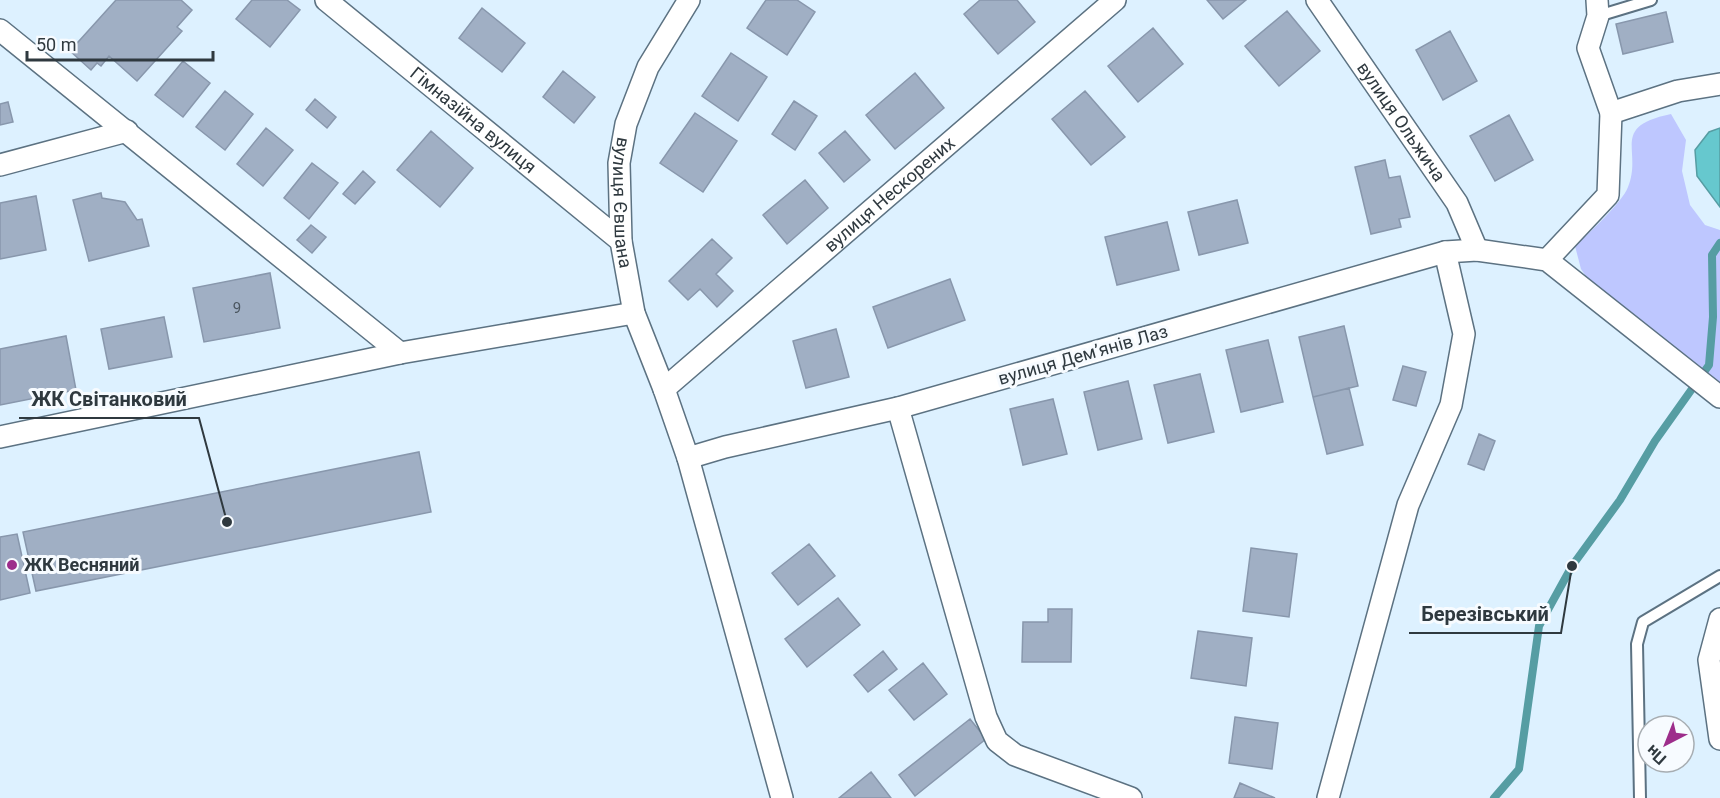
<svg xmlns="http://www.w3.org/2000/svg" width="1720" height="798" viewBox="0 0 1720 798" font-family="Roboto,sans-serif">
<style>
.green{fill:#bec7ff}
.water{fill:#66c8ce;stroke:#569da3;stroke-width:1.5}
.lines{fill:none;stroke-linecap:round;stroke-linejoin:round}
.stream{stroke:#569da3;stroke-width:8}
.building{fill:#a0afc4;stroke:#8897ac;stroke-width:1.5}
.service-casing{stroke:#5c7282;stroke-width:14}
.minor-casing{stroke:#5c7282;stroke-width:24}
.service{stroke:#fff;stroke-width:10}
.minor{stroke:#fff;stroke-width:21}
.poi-dot{fill:#9d2d8b;stroke:#f7fbff;stroke-width:2}
.labels{text-anchor:middle;stroke-width:6;stroke-linejoin:round;paint-order:stroke}
.number-label{font-size:15px;fill:#4b5660}
.street-label{font-size:18px;fill:#2f393f;stroke:#f7fbff}
.poi-label{font-size:18px;font-weight:bold;fill:#2f393f;stroke:#f7fbff;text-anchor:start}
.leader{fill:none;stroke:#2f393f;stroke-width:2}
.callout-dot{fill:#2f393f;stroke:#f7fbff;stroke-width:2}
.callout-label{font-size:20px;text-anchor:middle;font-weight:bold;fill:#2f393f;stroke:#f7fbff;stroke-width:6;stroke-linejoin:round;paint-order:stroke}
</style>
<rect width="100%" height="100%" fill="#ddf1ff"/>
<path class="green" d="M 1671,114 L 1686,140 L 1682,171 L 1690,205 L 1705,225 L 1720,230 L 1720,388 L 1592,285 L 1581,269 L 1575,246 C 1588,234 1622,203 1628,187 C 1643,150 1609,127 1671,114 Z"/>
<path class="water" d="M 1720,128 L 1720,207 L 1697,176 L 1695,150 L 1709,132 Z"/>
<g class="lines">
<path class="stream" d="M 1494,798 L 1519,769 L 1539,626 L 1572,566 L 1620,500 L 1655,441 L 1709,365 L 1713,317 L 1712,255 L 1720,243"/>
</g>
<path class="building" d="M 116,0 L 181,0 L 192,10 L 177,27 L 182,31 L 137,81 L 109,56 L 101,66 L 97,63 L 91,70 L 70,51 Z
M 252,0 L 287,0 L 300,10 L 270,47 L 236,19 Z
M 766,0 L 797,0 L 815,12 L 787,55 L 747,28 Z
M 980,0 L 1017,0 L 1035,22 L 998,54 L 964,14 Z
M 1207,0 L 1246,0 L 1223,19 Z
M 482,8 L 525,43 L 502,72 L 459,38 Z
M 1287,11 L 1320,51 L 1279,86 L 1245,46 Z
M 1666,12 L 1673,42 L 1623,54 L 1616,24 Z
M 1153,28 L 1183,64 L 1138,102 L 1108,66 Z
M 1450,31 L 1477,81 L 1443,100 L 1416,50 Z
M 731,53 L 767,77 L 738,121 L 702,96 Z
M 183,61 L 210,83 L 183,117 L 155,95 Z
M 563,71 L 595,97 L 574,123 L 543,97 Z
M 915,73 L 944,108 L 895,149 L 866,115 Z
M 225,91 L 253,114 L 225,150 L 196,127 Z
M 1085,91 L 1125,137 L 1091,165 L 1052,119 Z
M 315,99 L 336,117 L 327,128 L 306,110 Z
M 794,101 L 817,116 L 795,150 L 772,134 Z
M 8,102 L 13,122 L 0,125 L 0,104 Z
M 695,113 L 737,141 L 703,192 L 660,163 Z
M 1509,115 L 1533,160 L 1495,181 L 1470,136 Z
M 266,128 L 293,150 L 263,186 L 237,164 Z
M 431,131 L 473,168 L 440,207 L 397,170 Z
M 845,131 L 870,160 L 844,182 L 819,153 Z
M 1385,160 L 1389,178 L 1400,176 L 1410,217 L 1399,219 L 1401,227 L 1371,234 L 1355,167 Z
M 312,163 L 338,183 L 309,219 L 284,198 Z
M 363,171 L 375,182 L 355,204 L 343,194 Z
M 805,180 L 828,208 L 787,244 L 763,215 Z
M 101,193 L 102,198 L 125,202 L 137,220 L 142,219 L 149,246 L 89,261 L 73,200 Z
M 36,196 L 46,250 L 0,259 L 0,203 Z
M 1237,200 L 1248,243 L 1199,255 L 1188,212 Z
M 1167,222 L 1179,270 L 1117,285 L 1105,237 Z
M 311,225 L 326,237 L 312,253 L 297,240 Z
M 712,239 L 732,258 L 716,274 L 733,291 L 717,307 L 700,289 L 688,300 L 669,281 Z
M 270,273 L 280,328 L 204,342 L 193,288 Z
M 950,279 L 965,320 L 888,348 L 873,307 Z
M 164,317 L 172,357 L 109,369 L 101,329 Z
M 1344,326 L 1358,386 L 1313,397 L 1299,337 Z
M 836,329 L 849,377 L 806,388 L 793,341 Z
M 66,336 L 76,390 L 0,405 L 0,349 Z
M 1268,340 L 1283,402 L 1241,412 L 1226,350 Z
M 1403,366 L 1426,372 L 1416,406 L 1393,400 Z
M 1200,374 L 1214,432 L 1168,443 L 1154,385 Z
M 1128,381 L 1142,439 L 1098,450 L 1084,392 Z
M 1349,388 L 1363,445 L 1327,454 L 1313,397 Z
M 1053,399 L 1067,454 L 1023,465 L 1010,409 Z
M 1479,434 L 1495,441 L 1484,470 L 1468,464 Z
M 419,452 L 431,512 L 36,591 L 23,532 Z
M 17,534 L 30,593 L 0,600 L 0,537 Z
M 809,544 L 835,576 L 798,605 L 772,573 Z
M 1251,548 L 1297,554 L 1289,617 L 1243,611 Z
M 838,598 L 860,625 L 807,667 L 785,639 Z
M 1048,609 L 1072,609 L 1071,662 L 1022,662 L 1023,622 L 1048,622 Z
M 1198,631 L 1252,638 L 1246,686 L 1191,678 Z
M 883,651 L 897,669 L 868,692 L 854,675 Z
M 923,663 L 947,694 L 914,720 L 889,690 Z
M 1235,717 L 1278,723 L 1272,769 L 1229,763 Z
M 970,719 L 986,739 L 915,796 L 899,775 Z
M 871,772 L 891,798 L 839,798 Z
M 1240,783 L 1275,798 L 1234,798 Z"/>
<g class="lines">
<g class="service-casing">
<path id="service" d="M 1598,16 L 1651,0
M 1640,798 L 1637,644 L 1643,622 L 1720,576"/>
</g>
<g class="minor-casing">
<g id="minor">
<path id="s1" d="M 326,0 L 621,241"/>
<path id="s2" d="M 689,0 L 648,67 L 626,124 L 619,163 L 621,241 L 634,313 L 664,389 L 688,458 L 782,798"/>
<path id="s3" d="M 1317,0 L 1457,203 L 1477,250"/>
<path d="M 0,30 L 400,353"/>
<path d="M 1611,113 L 1678,91 L 1720,84"/>
<path d="M 0,165 L 127,131"/>
<path d="M 1547,260 L 1608,195 L 1611,113 L 1588,48 L 1598,16 L 1597,0"/>
<path id="s4" d="M 664,389 L 1115,0"/>
<path d="M 898,408 L 986,717 L 997,741 L 1015,755 L 1131,798"/>
<path d="M 0,437 L 400,353 L 634,313"/>
<path d="M 688,458 L 725,447 L 898,408 L 1445,252 L 1477,250 L 1547,260 L 1720,397"/>
<path d="M 1720,619 L 1709,660 L 1720,739"/>
<path d="M 1328,798 L 1408,505 L 1451,405 L 1464,334 L 1445,252"/>
</g>
</g>
<use href="#service" class="service"/>
<use href="#minor" class="minor"/>
</g>
<circle class="poi-dot" cx="12" cy="565" r="6"/>
<g class="labels">
<g class="number-label">
<text x="237" y="313">9</text>
</g>
<g class="street-label">
<text dy="6" stroke="none"><textPath href="#s1" startOffset="190">Гімназійна вулиця</textPath></text>
<text dy="6" stroke="none"><textPath href="#s3" startOffset="148">вулиця Ольжича</textPath></text>
<text dy="6" stroke="none"><textPath href="#s4" startOffset="298">вулиця Нескорених</textPath></text>
<text dy="6" stroke="none"><textPath href="#s2" startOffset="219">вулиця Євшана</textPath></text>
<text transform="translate(1083 355) rotate(-16)" y="6">вулиця Демʼянів Лаз</text>
</g>
<g class="poi-label">
<text x="24" y="571">ЖК Весняний</text>
</g>
</g>
<path class="leader" d="M227 522L199 418H19M1572 566L1561 633H1409"/>
<g class="callout-dot">
<circle cx="227" cy="522" r="6"/>
<circle cx="1572" cy="566" r="6"/>
</g>
<g class="callout-label">
<text x="109" y="406">ЖК Світанковий</text>
<text x="1485" y="621">Березівський</text>
</g>
<g transform="translate(1666 744) rotate(222)"><circle r="28" fill="#f7fbff" stroke="#a7adb2" stroke-width="1.5"/>
<path d="M0-4.5L10 22L0 15L-10 22Z" fill="#9d2d8b"/>
<text y="-9" font-size="16" font-weight="bold" text-anchor="middle" fill="#2f393f">Пн</text>
</g>
<path d="M27 51v9h186v-9" fill="none" stroke="#2f393f" stroke-width="3"/>
<text x="36" y="51" font-size="18" fill="#2f393f" stroke="#f7fbff" stroke-width="4.5" paint-order="stroke">50 m</text>
</svg>
